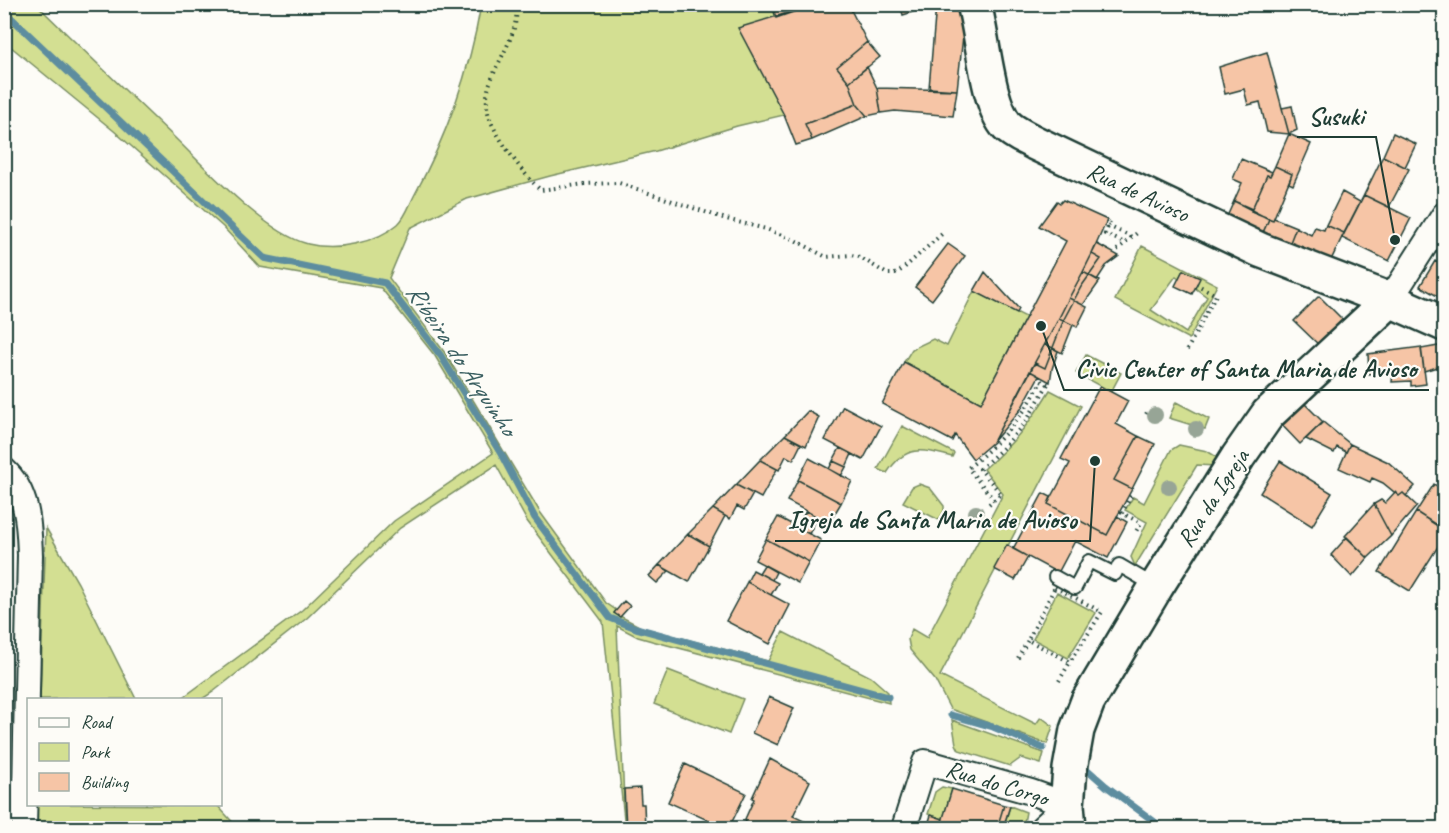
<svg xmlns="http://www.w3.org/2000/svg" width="1449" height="833" viewBox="0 0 1449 833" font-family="Caveat,sans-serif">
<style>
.green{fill:#d3df92;stroke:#798e63;stroke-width:1.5;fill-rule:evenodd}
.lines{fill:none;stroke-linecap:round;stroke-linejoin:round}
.stream{stroke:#5d8d9f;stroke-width:7}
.building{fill:#f6c5a6;stroke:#1f3d34;stroke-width:1.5}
.lane-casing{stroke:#1f3d34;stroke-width:16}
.street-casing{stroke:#1f3d34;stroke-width:28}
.secondary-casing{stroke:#1f3d34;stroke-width:38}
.path{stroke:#1f3d34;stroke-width:4;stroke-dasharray:1.5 4.5;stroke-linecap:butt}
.lane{stroke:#fdfcf7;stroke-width:12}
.street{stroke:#fdfcf7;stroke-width:24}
.secondary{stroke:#fdfcf7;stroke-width:33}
.tree{fill:#97a596}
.labels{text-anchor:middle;stroke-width:4.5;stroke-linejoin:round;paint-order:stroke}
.street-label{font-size:24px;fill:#1f3d34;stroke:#fdfcf7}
.water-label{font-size:26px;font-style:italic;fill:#395e60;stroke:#fdfcf7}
.leader{fill:none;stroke:#1f3d34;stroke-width:2}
.callout-dot{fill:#1f3d34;stroke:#fdfcf7;stroke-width:2}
.callout-label{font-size:26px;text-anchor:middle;font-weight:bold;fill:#1f3d34;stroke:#fdfcf7;stroke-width:4.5;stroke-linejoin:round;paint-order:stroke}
</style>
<rect width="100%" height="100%" fill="#fdfcf7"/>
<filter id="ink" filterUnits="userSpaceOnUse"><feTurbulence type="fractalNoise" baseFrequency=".0167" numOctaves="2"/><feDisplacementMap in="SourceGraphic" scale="12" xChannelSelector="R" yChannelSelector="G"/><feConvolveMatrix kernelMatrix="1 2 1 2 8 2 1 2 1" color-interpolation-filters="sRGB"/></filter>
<g filter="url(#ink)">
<path class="green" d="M 4,5 L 37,5 C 82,49 128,93 174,137 C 206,168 265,233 308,244 C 336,251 376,243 398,224 C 405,218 410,204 414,196 C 448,134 469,74 481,5 L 772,5 L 776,18 L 784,115 L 737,126 L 656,151 L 550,176 L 467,199 L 410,228 L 389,278 L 445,353 L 540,512 L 606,603 L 616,610 L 614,613 L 641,627 L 768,661 L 783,632 L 871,677 L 888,692 L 889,703 L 652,641 L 638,637 L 617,626 L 625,828 L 603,622 L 527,521 L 496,465 L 400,528 L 307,618 L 213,692 L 202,699 L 181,699 L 302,610 L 394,521 L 493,453 L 435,356 L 381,288 L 260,267 L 223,227 L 114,131 L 5,42 Z
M 1142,246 L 1217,285 L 1189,339 L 1115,300 ZM 1183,270 L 1199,278 L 1195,288 L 1207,297 L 1186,333 L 1151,310 L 1176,276 L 1179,278 Z
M 974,291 L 1026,317 L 981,403 L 904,362 L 912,349 L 933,339 L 947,346 Z
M 1086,355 L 1121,373 L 1111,392 L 1076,373 Z
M 1050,390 L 1081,406 L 940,676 L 1036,724 L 1041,717 L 1053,726 L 1047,744 L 950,709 L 935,680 L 910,650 L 908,639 L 912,629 L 927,638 L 1003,494 L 984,469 C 1014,443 1029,424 1050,390 Z
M 1176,402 L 1209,419 L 1205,429 L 1169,418 Z
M 902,426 L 954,453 L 952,457 C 922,449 906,444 887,473 L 878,469 Z
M 1179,445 L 1207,451 L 1220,459 L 1216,466 L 1197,465 L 1135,566 L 1131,557 L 1147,522 L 1125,510 L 1133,497 L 1144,503 L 1171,450 Z
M 919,484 L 930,488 L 944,506 L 944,511 L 939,520 L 903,502 L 912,487 Z
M 46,528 L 78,583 L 136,699 L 40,699 Z
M 1057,592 L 1096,613 L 1068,658 L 1033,639 Z
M 668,670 L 743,699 L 729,734 L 654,704 Z
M 952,720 L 1044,753 L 1041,764 L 1021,758 L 1010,766 L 959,750 L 956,744 Z
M 942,787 L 952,789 L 943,819 L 928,814 L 935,792 Z
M 37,804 L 217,805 L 238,828 L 36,828 Z
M 1010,806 L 1026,812 L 1023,828 L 1004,826 Z"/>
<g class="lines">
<path class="stream" d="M 4,11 L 264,258 L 385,283 L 441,356 L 501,454 L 535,518 L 610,618 L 636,628 L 888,697
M 951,715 L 993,727 L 1043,748
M 1089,771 L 1106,786 L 1163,828"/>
</g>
<path class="building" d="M 772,4 L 807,4 L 808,7 L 776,18 Z
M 817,4 L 848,4 L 867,42 L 837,67 L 849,82 L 857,104 L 805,124 L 812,140 L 796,145 L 784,115 L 738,28 Z
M 900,4 L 938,4 L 903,15 Z
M 961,4 L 965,18 L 957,90 L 929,88 L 936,5 Z
M 867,42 L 880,57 L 849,82 L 837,67 Z
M 1267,52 L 1282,108 L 1289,134 L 1267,132 L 1260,102 L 1248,105 L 1244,89 L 1225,94 L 1219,67 Z
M 867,67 L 877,88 L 881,113 L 867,116 L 857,104 L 849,82 Z
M 877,88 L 957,90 L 953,116 L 895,111 L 881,113 Z
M 857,104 L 867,116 L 812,140 L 805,124 Z
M 1292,106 L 1297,130 L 1289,134 L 1282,108 Z
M 1393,133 L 1416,144 L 1405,167 L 1383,156 Z
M 1289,134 L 1311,144 L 1293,185 L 1289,183 L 1292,174 L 1275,166 Z
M 1383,156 L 1409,169 L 1389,207 L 1364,195 Z
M 1241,159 L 1272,172 L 1270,176 L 1267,175 L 1252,209 L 1234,201 L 1242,183 L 1233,179 Z
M 1275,166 L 1292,174 L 1273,220 L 1251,211 L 1267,175 L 1270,176 Z
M 1342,192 L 1360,202 L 1344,233 L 1326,225 Z
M 1364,195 L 1411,218 L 1389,261 L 1342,238 Z
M 1063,200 L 1107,220 L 1092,254 L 1101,259 L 1081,287 L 1064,319 L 1045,368 L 1035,363 L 993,442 L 973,459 L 955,435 L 952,441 L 882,404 L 904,362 L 981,403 L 1066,241 L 1039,226 L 1057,201 L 1060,203 Z
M 1234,201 L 1269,219 L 1261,237 L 1225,221 Z
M 1274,218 L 1296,227 L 1287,250 L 1261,237 L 1269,219 L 1273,220 Z
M 1326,225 L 1344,233 L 1330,262 L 1287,250 L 1296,227 L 1311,235 L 1315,227 L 1324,230 Z
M 948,244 L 965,256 L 932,300 L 915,287 Z
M 1097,244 L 1119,256 L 1106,266 L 1097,280 L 1083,272 Z
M 1435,261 L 1444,266 L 1444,300 L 1420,286 Z
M 1183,270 L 1200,278 L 1192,294 L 1175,286 Z
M 985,272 L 1019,309 L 1017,313 L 974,291 Z
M 1083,272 L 1100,281 L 1083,305 L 1069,298 Z
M 1319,296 L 1347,324 L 1322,348 L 1294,321 Z
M 1069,298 L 1087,307 L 1077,327 L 1059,318 Z
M 1059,318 L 1073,325 L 1062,353 L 1045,344 Z
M 1045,344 L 1058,351 L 1052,369 L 1050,382 L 1030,371 Z
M 1444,345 L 1444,365 L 1424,371 L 1421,349 Z
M 1421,347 L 1426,384 L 1411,386 L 1411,381 L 1392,382 L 1393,372 L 1369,374 L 1368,354 Z
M 1030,371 L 1039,376 L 1021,409 L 993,442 Z
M 1100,386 L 1128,401 L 1116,424 L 1138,436 L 1114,480 L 1132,489 L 1107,535 L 1048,504 L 1070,463 L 1061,459 Z
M 1301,400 L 1323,422 L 1300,444 L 1279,422 Z
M 843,406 L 881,426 L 863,460 L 825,440 Z
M 808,411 L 819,417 L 806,446 L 785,435 Z
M 1323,422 L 1350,444 L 1346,452 L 1337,447 L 1334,453 L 1306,439 Z
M 785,435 L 801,444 L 793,460 L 786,456 L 779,470 L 760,460 Z
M 1138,436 L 1155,444 L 1132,489 L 1114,480 Z
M 1350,444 L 1388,462 L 1415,486 L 1406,496 L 1403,493 L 1399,496 L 1383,483 L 1372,478 L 1370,482 L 1339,468 Z
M 840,448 L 852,454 L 846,467 L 833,461 Z
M 809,458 L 852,481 L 841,503 L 798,480 Z
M 760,460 L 777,469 L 761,498 L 736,485 Z
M 833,461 L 846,467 L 841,476 L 829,469 Z
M 1280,461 L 1332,493 L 1312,526 L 1260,493 Z
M 798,480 L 841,503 L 829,523 L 787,501 Z
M 1434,484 L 1444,491 L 1444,530 L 1416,512 Z
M 736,485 L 753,494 L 744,510 L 737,506 L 730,519 L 713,509 Z
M 1395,492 L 1399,496 L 1403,493 L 1417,506 L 1391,536 L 1374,504 L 1381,500 L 1385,503 Z
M 1043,493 L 1051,497 L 1048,504 L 1107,535 L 1117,516 L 1127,522 L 1108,558 L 1075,541 L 1058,573 L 1013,549 Z
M 1374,504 L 1391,536 L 1368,558 L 1345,536 Z
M 713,509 L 725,516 L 709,546 L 688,534 Z
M 806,511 L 818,517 L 813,526 L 801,519 Z
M 1416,512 L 1444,530 L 1444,537 L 1410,591 L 1379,572 Z
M 778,517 L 821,540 L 809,562 L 766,539 Z
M 801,519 L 813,526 L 809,534 L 796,527 Z
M 688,534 L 709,546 L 689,582 L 659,565 Z
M 1347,537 L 1368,558 L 1352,577 L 1331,555 Z
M 766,539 L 809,562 L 798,583 L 755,560 Z
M 1007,545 L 1028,557 L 1015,580 L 994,569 Z
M 659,565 L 669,571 L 657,583 L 649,576 Z
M 764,565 L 776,572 L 772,580 L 759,573 Z
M 753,570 L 778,583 L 771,595 L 747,582 Z
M 747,582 L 790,605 L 770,644 L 726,621 Z
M 624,601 L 630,606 L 620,617 L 614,613 Z
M 769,697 L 794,708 L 778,745 L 752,733 Z
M 770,759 L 810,781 L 793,816 L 806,822 L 803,828 L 747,828 L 745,819 L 754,799 L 752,798 Z
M 685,764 L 746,793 L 729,828 L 725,828 L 668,802 Z
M 640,788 L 641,804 L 644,804 L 645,828 L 626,828 L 624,789 Z
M 952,789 L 1004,805 L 997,828 L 940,828 Z
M 1004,805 L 1010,806 L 1003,828 L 997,828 Z
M 931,815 L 943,819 L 940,828 L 927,828 Z"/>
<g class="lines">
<g class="lane-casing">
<path id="lane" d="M 1055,577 L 1075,588 L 1089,561 L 1115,574 L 1119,565 L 1155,586"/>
</g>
<g class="street-casing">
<path id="street" d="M 1390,300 L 1444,215
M 4,470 C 28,492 29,525 30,555 L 24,828
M 904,828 L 925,762 L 1031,792 L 1067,805 L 1042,828"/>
</g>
<g class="secondary-casing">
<path id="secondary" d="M 974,4 C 983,36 987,104 1007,126 C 1014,133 1026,138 1035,143 L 1260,250 L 1390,300 L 1444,324
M 1069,828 L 1067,805 L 1070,769 L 1077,730 L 1088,701 L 1156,587 L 1238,457 L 1268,414 L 1390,300"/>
</g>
<path class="path" d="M 516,4 C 520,30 501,55 492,78 C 486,91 485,106 490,119 C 497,138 525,177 541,190 L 585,184 L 619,183 L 726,219 L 766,229 L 795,240 L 826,257 L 851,255 L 860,257 L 887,274 L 895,274 L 903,269 L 943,233
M 1110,222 L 1105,234 L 1125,243
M 1108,226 L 1132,237
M 1117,250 L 1138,232
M 1187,350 L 1216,295 L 1196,284
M 1146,414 L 1148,411
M 1131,496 L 1122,513 L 1141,523 L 1135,533
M 994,500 L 968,468 C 998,443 1025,417 1041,381 L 1050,385
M 989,504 L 1001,494 L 980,469 L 1005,446 L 1027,420 L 1048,384
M 1055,587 L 1102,612 L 1070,662 L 1028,640 Z
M 1018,658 L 1028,640
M 1059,681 L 1070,662"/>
<use href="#lane" class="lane"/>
<use href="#street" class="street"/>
<use href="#secondary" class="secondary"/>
</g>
<g class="tree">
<circle cx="1155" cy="415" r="8"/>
<circle cx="1196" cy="429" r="8"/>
<circle cx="1169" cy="487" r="8"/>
<circle cx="976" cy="513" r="8"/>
</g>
</g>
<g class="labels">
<g class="street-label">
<text transform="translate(1138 192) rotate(25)" y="8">Rua de Avioso</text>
<text transform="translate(1213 498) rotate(-57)" y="8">Rua da Igreja</text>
<text transform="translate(997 783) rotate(17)" y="8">Rua do Corgo</text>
</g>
<g class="water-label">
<text transform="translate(462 359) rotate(56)" y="9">Ribeira do Arquinho</text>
</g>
</g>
<path class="leader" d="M1395 240L1376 137H1297M1041 326L1064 390H1429M1095 461L1090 541H775"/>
<g class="callout-dot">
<circle cx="1395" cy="240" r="6"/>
<circle cx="1041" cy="326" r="6"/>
<circle cx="1095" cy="461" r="6"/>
</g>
<g class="callout-label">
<text x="1336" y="125">Susuki</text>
<text x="1246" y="377">Civic Center of Santa Maria de Avioso</text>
<text x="932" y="528">Igreja de Santa Maria de Avioso</text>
</g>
<rect width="1449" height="833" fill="none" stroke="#fdfcf7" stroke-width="24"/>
<rect x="12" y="12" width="1425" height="809" fill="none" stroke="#1f3d34" stroke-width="2" filter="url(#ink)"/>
<rect x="27" y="698" width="195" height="108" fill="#fdfcf7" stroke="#a4b0a9" stroke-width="1.5"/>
<rect x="39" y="718" width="30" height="9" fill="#fdfcf7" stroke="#a4b0a9" stroke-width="1.5"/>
<text x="81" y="728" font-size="18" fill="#1f3d34">Road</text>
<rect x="39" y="743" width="30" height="18" fill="#d3df92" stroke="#a4b0a9" stroke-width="1.5"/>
<text x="81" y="758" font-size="18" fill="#1f3d34">Park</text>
<rect x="39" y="773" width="30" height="18" fill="#f6c5a6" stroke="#a4b0a9" stroke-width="1.5"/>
<text x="81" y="788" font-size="18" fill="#1f3d34">Building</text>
</svg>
